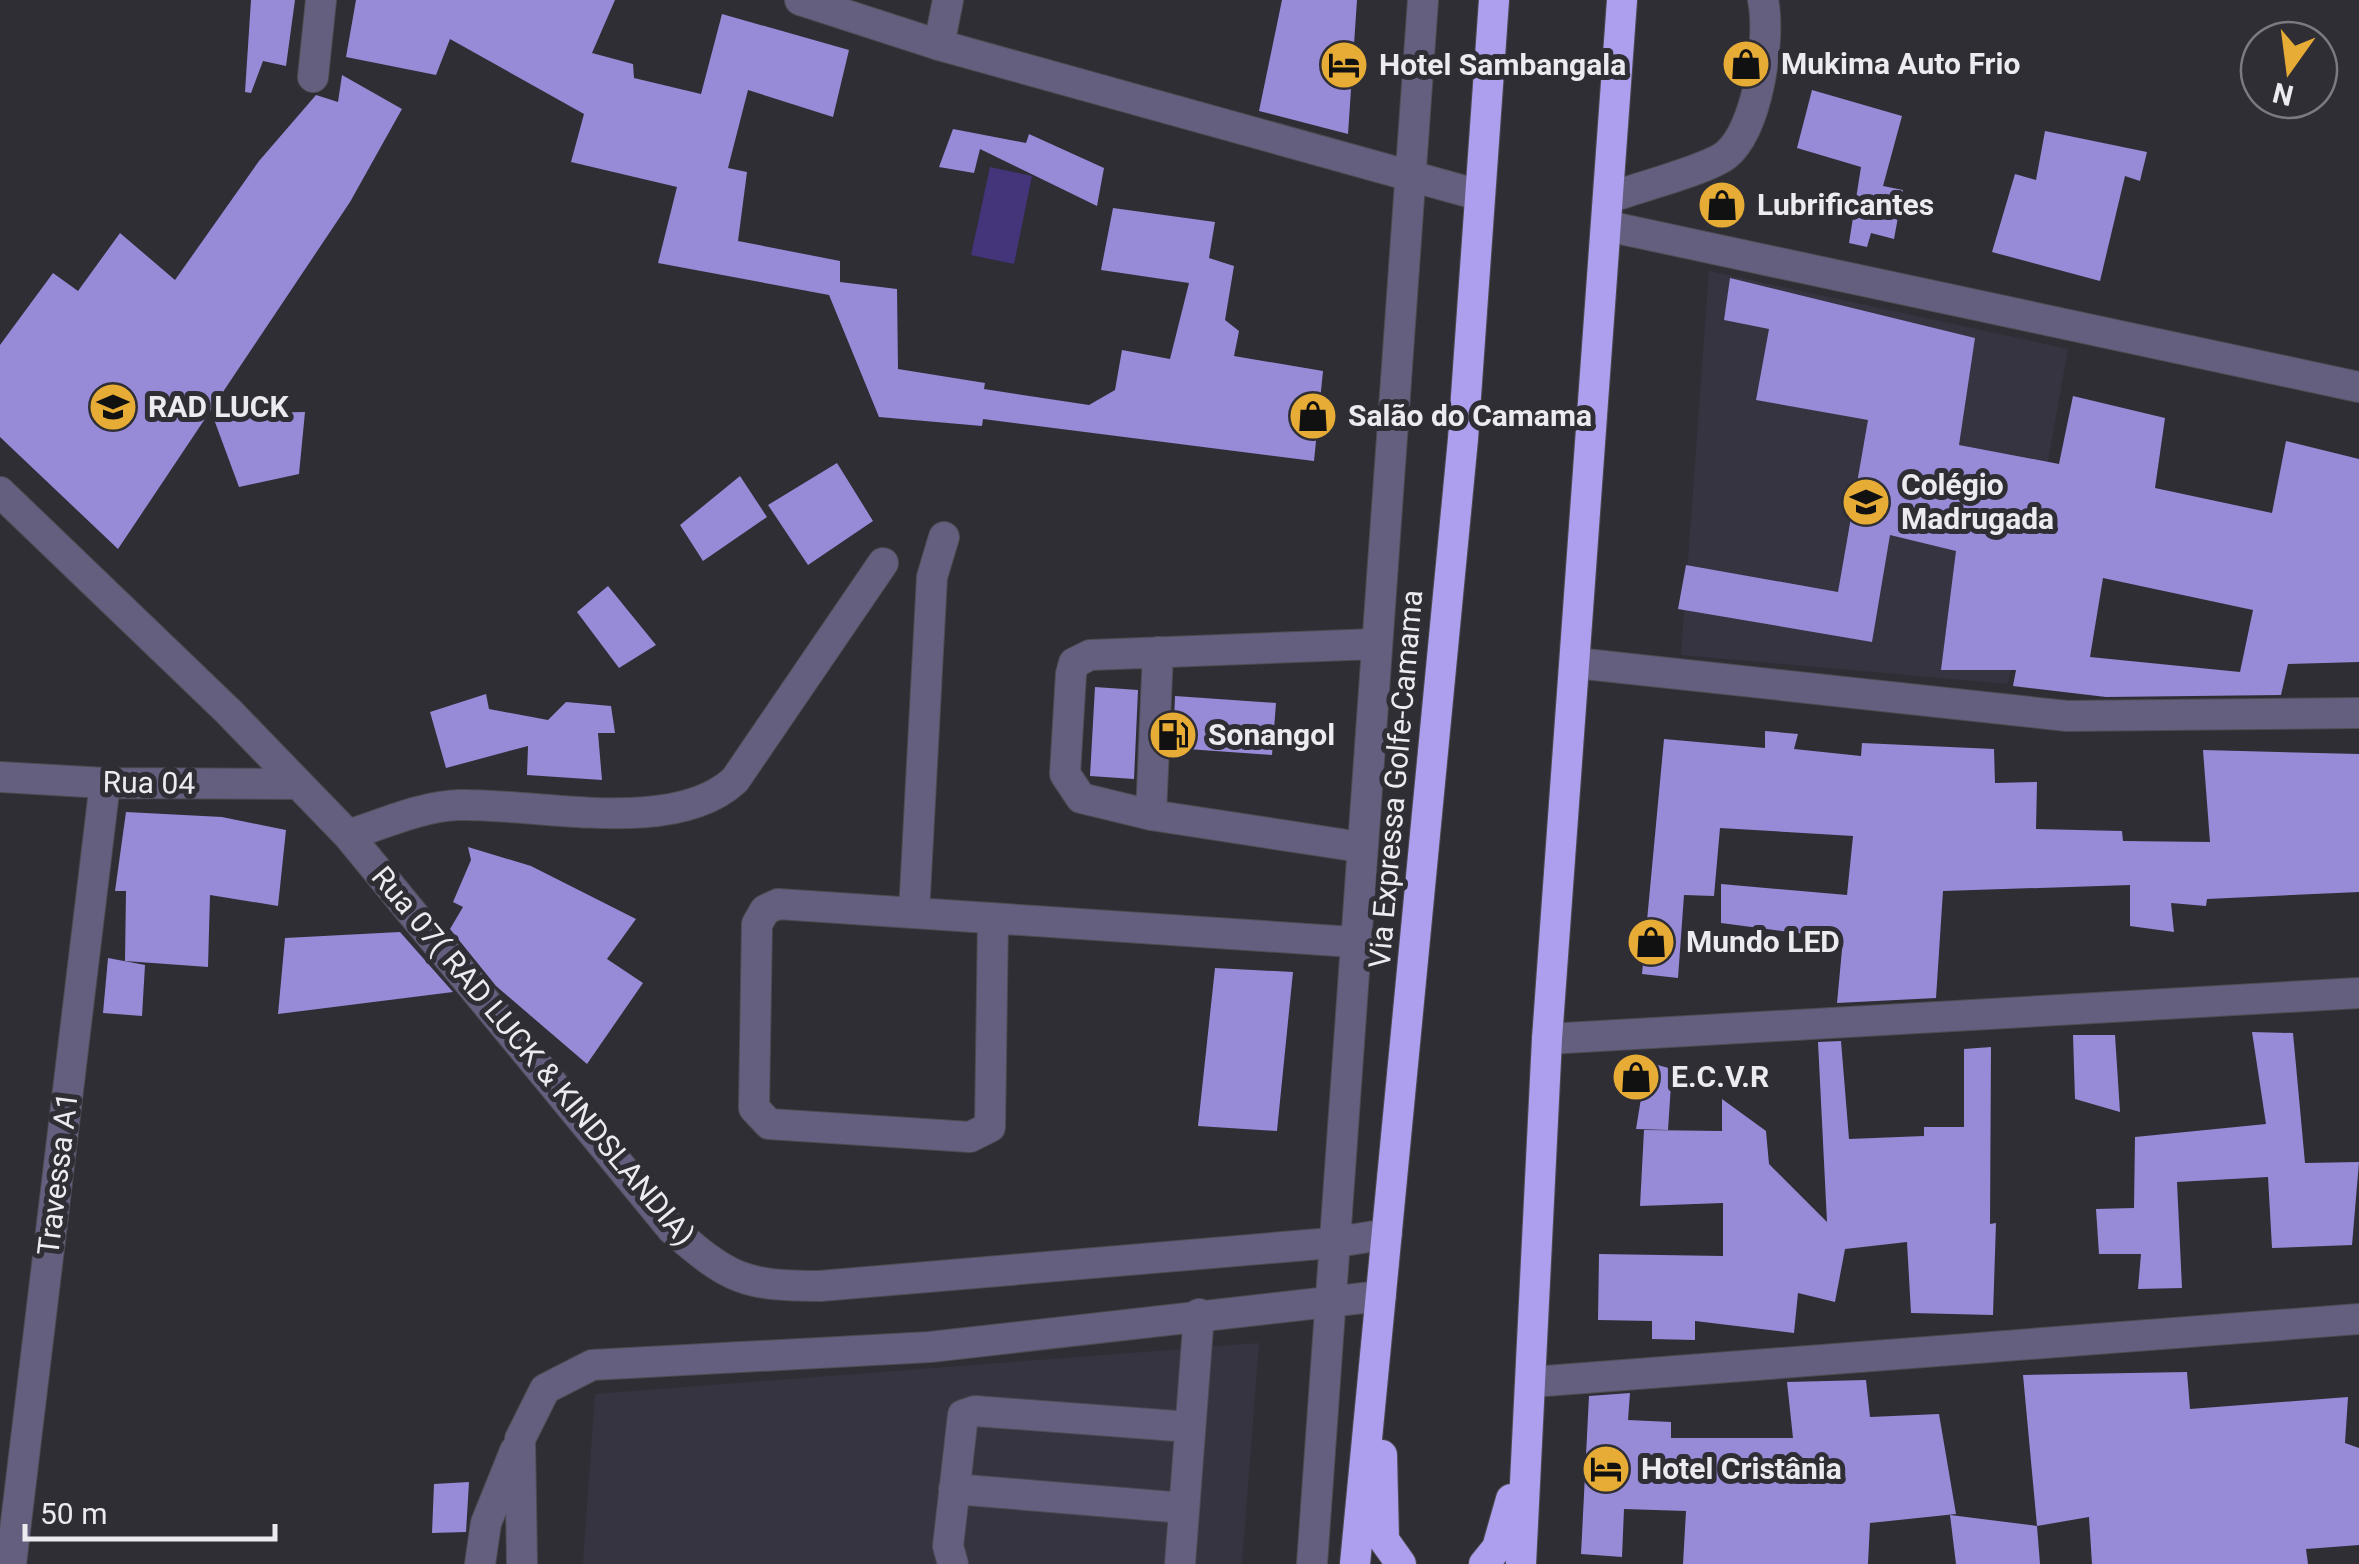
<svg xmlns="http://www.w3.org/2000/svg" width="2359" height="1564" viewBox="0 0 2359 1564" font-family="Roboto,sans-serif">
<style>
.built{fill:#363441}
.water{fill:#443479}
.building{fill:#978ad7;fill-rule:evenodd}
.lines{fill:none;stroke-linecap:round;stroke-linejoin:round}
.minor-casing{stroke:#4d4c53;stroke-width:32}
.highway-casing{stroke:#4d4c53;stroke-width:32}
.minor{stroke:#645f7f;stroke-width:30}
.highway{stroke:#ad9fee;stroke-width:30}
.labels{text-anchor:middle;stroke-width:10;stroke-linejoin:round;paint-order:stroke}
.poi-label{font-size:30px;font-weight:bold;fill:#ececf0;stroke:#2f2e35;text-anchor:start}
.street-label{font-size:30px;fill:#ececf0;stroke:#2f2e35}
</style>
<rect width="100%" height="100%" fill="#2f2e35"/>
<path class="built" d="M 1709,271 L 2068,349 L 2008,684 L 1681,655 Z
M 1259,1343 L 1242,1564 L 583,1564 L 595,1394 Z"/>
<path class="water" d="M 990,167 L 1032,176 L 1014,264 L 971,255 Z"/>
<path class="building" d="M 251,0 L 295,0 L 286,66 L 263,61 L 251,93 L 245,92 Z
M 356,0 L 615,0 L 592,53 L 633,64 L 634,78 L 701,94 L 722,14 L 849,50 L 833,117 L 748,90 L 728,168 L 747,172 L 738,241 L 840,261 L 840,282 L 897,289 L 898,369 L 985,383 L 984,389 L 1089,405 L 1115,390 L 1122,350 L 1170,359 L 1189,283 L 1101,270 L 1113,208 L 1215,222 L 1209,258 L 1234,266 L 1225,320 L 1239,331 L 1234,356 L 1323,371 L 1314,461 L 983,419 L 982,426 L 879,417 L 829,295 L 658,263 L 677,187 L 571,162 L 584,114 L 450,39 L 436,75 L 346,57 Z
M 1282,0 L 1357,0 L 1348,134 L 1259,111 Z
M 342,75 L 402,109 L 350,202 L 118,549 L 0,437 L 0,345 L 53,273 L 78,291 L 120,233 L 175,280 L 259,161 L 316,95 L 338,102 Z
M 1812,90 L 1902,116 L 1883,186 L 1903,190 L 1894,239 L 1871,233 L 1867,247 L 1849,243 L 1861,167 L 1797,148 Z
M 953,129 L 1026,143 L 1029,134 L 1104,168 L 1097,206 L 980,149 L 974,173 L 939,167 Z
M 2045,131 L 2147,152 L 2140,181 L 2125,176 L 2100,281 L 1992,252 L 2015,174 L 2036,180 Z
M 1730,278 L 1975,338 L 1959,445 L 2059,464 L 2073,396 L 2165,418 L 2155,488 L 2272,513 L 2286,441 L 2359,459 L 2359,662 L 2288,664 L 2281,695 L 2106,697 L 2013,686 L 2016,670 L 1941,670 L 1956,551 L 1890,535 L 1872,642 L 1678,609 L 1686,565 L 1838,592 L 1868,420 L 1756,400 L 1769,329 L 1724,320 ZM 2103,578 L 2253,610 L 2240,672 L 2090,657 Z
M 305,412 L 299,474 L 239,487 L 212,414 Z
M 837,463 L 873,521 L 808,565 L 768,505 Z
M 740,476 L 767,517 L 703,561 L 680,525 Z
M 608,586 L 656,645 L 619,668 L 577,612 Z
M 1095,687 L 1138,690 L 1134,779 L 1090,776 Z
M 486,694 L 489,709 L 548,720 L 566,702 L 611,706 L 615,733 L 598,733 L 602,780 L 527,775 L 528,746 L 446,768 L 430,712 Z
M 1175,696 L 1276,703 L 1272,755 L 1173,748 Z
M 1765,731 L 1798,734 L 1794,749 L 1861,756 L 1862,743 L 1994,749 L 1995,783 L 2037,782 L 2036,829 L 2122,831 L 2123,841 L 2210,842 L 2203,750 L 2359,754 L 2359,892 L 2207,899 L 2206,906 L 2171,903 L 2174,932 L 2130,926 L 2130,885 L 1943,891 L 1936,998 L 1837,1003 L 1843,939 L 1721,923 L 1721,884 L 1847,895 L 1853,836 L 1720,828 L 1714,896 L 1684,895 L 1678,978 L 1642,974 L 1664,739 L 1765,748 Z
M 126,812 L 222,817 L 286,830 L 278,906 L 210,895 L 208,967 L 125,961 L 126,891 L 115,891 Z
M 468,847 L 531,866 L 636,919 L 607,959 L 643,983 L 587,1064 L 496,986 L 450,929 L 463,907 L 453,902 L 471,860 Z
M 400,932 L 453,992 L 278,1014 L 285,938 Z
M 108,958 L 145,965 L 142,1016 L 103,1013 Z
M 1215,968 L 1293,972 L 1277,1131 L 1198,1126 Z
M 2252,1032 L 2293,1033 L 2305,1163 L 2359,1162 L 2352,1245 L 2272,1248 L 2268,1177 L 2177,1182 L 2182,1288 L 2138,1289 L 2141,1254 L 2099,1254 L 2096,1209 L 2134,1208 L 2135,1137 L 2266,1124 Z
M 2073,1035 L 2115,1035 L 2120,1112 L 2075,1099 Z
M 1841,1041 L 1849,1139 L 1924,1136 L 1924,1127 L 1964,1127 L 1964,1049 L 1991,1047 L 1990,1224 L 1996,1223 L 1993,1315 L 1911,1313 L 1907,1242 L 1845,1249 L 1835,1302 L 1798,1293 L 1794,1333 L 1695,1321 L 1695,1340 L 1652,1339 L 1652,1321 L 1598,1320 L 1599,1254 L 1723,1256 L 1723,1203 L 1640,1206 L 1644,1130 L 1722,1131 L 1722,1099 L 1766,1131 L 1769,1164 L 1827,1222 L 1818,1042 Z
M 1647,1062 L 1672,1069 L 1668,1130 L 1636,1129 Z
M 2187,1372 L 2190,1409 L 2348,1397 L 2345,1443 L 2359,1448 L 2359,1545 L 2306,1549 L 2308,1564 L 2092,1564 L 2089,1517 L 2037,1526 L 2023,1375 Z
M 1866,1380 L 1870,1417 L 1939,1414 L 1956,1514 L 1870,1523 L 1868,1564 L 1683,1564 L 1686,1511 L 1624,1509 L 1622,1557 L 1581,1554 L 1589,1396 L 1630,1393 L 1628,1420 L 1671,1422 L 1671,1438 L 1793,1438 L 1787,1382 Z
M 469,1482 L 466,1532 L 432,1533 L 434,1484 Z
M 1950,1515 L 2037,1526 L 2040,1564 L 1956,1564 Z"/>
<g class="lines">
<g class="minor-casing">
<path id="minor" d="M 800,0 L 939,45 L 1479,195
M 939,45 L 948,0
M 313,77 L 321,0
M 1609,198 C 1635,188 1707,170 1726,155 C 1758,129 1771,38 1763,0
M 1607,226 L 2359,387
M 0,492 L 229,712 L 348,835 L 672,1229 C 729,1279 744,1286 820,1286 L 1331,1243 L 1387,1234
M 1576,663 L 2067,716 L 2359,713
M 0,777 L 105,783 L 298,784
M 1151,815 L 1158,652
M 348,835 C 383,824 422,806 459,805 C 538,803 674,837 735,780 L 883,563
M 1360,847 L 1151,815 L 1081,798 L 1065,774 L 1071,674 L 1074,663 L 1090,655 L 1375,644
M 914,913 L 932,577 L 944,537
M 993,918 L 990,1127 L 970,1137 L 769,1124 L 754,1108 L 757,924 L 765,910 L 778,904 L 1353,942
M 1547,1039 L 2359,993
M 1532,1382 L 2359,1319
M 954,1489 L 1184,1508
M 11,1564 L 105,783
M 480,1564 L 486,1523 L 515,1451
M 522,1564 L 520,1439 L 545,1389 L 592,1365 L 930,1347 L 1381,1296
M 953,1564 L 948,1546 L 963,1415 L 975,1411 L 1190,1427
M 1180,1564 L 1199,1314
M 1312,1564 L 1423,0"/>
</g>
<g class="highway-casing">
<path id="highway" d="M 1382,1455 L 1384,1540 L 1401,1564
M 1355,1564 L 1463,439 L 1494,0
M 1484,1564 L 1497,1548 L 1511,1499
M 1521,1564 L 1547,1039 L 1622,0"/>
</g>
<use href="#minor" class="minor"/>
<use href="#highway" class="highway"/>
</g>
<defs>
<g id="shop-disc" transform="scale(2.5)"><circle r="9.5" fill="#e6ac36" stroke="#2f2e35"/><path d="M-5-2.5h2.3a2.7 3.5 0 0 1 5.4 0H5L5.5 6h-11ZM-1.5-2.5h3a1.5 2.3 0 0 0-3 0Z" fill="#111"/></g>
<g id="hotel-disc" transform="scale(2.5)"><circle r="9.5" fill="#e6ac36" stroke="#2f2e35"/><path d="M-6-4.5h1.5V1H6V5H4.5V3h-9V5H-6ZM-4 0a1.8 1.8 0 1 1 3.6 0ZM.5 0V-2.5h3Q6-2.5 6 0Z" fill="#111"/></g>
<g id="school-disc" transform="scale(2.5)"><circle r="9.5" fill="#e6ac36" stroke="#2f2e35"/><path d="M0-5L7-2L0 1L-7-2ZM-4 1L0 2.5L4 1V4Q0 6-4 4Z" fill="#111"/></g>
<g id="university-disc" transform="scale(2.5)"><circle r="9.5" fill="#e6ac36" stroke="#2f2e35"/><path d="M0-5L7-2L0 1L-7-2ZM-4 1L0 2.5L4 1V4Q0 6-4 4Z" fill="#111"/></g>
<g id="fuel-disc" transform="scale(2.5)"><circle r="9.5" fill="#e6ac36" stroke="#2f2e35"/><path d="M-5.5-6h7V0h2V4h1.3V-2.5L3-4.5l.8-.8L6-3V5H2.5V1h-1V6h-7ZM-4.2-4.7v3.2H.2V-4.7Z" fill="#111"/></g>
</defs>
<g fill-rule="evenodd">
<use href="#shop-disc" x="1746" y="64"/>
<use href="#hotel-disc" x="1344" y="65"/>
<use href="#shop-disc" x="1722" y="205"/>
<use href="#school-disc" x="113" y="407"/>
<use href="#shop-disc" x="1313" y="416"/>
<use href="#university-disc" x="1866" y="502"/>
<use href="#fuel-disc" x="1173" y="735"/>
<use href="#shop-disc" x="1651" y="942"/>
<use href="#shop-disc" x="1636" y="1077"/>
<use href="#hotel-disc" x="1606" y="1469"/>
</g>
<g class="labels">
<g class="poi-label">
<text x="1781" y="74">Mukima Auto Frio</text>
<text x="1379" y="75">Hotel Sambangala</text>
<text x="1757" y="215">Lubrificantes</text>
<text x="148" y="417">RAD LUCK</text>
<text x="1348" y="426">Salão do Camama</text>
<text x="1901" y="495">Colégio<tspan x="1901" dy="34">Madrugada</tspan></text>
<text x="1208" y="745">Sonangol</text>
<text x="1686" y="952">Mundo LED</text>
<text x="1671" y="1087">E.C.V.R</text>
<text x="1641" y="1479">Hotel Cristânia</text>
</g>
<g class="street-label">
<text transform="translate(1396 779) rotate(-85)" y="10">Via Expressa Golfe-Camama</text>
<text transform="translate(149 783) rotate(1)" y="10">Rua 04</text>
<text transform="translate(533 1056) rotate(50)" y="10">Rua 07( RAD LUCK &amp; KINDSLANDIA)</text>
<text transform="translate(58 1174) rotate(-83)" y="10">Travessa A1</text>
</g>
</g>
<g transform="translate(2289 70) rotate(194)"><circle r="48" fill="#2f2e35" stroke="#7b7a80" stroke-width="2.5"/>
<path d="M0-8L18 38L0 25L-18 38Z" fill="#e6ac36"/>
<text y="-15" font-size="28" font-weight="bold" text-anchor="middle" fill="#ececf0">N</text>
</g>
<path d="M25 1524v15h250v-15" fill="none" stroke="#ececf0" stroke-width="5"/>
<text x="40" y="1524" font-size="30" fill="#ececf0" stroke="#2f2e35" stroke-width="8" paint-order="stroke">50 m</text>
</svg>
